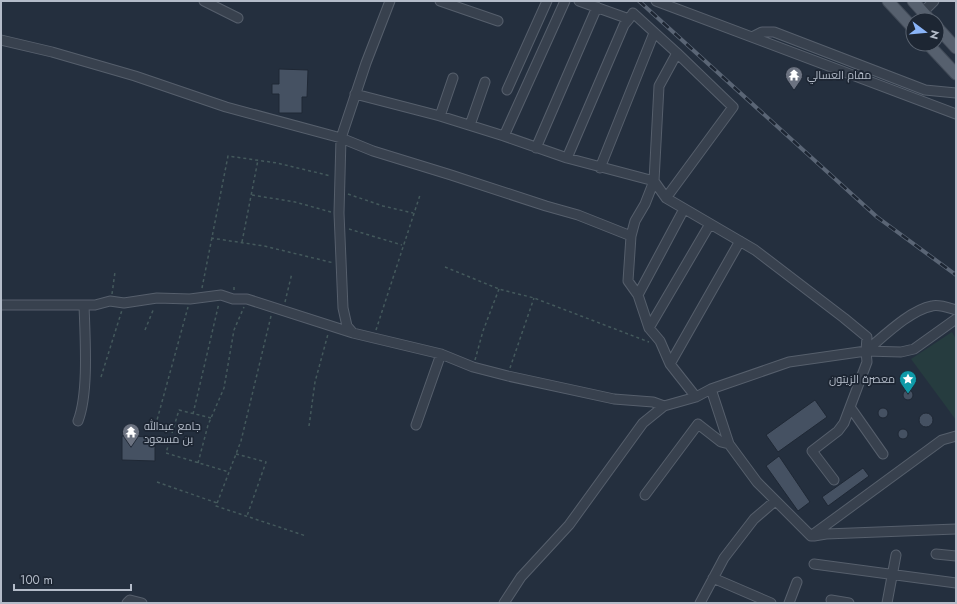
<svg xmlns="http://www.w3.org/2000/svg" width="957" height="604" viewBox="0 0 957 604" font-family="Jost,Cairo,sans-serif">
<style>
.green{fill:#263c3f}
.building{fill:#455162;stroke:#1f2835}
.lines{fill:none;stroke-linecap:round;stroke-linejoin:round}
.minor-casing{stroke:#565f6c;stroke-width:11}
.major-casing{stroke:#414a57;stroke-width:13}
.path{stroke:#44595c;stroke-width:1.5;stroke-dasharray:3 3;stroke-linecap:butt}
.minor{stroke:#38414e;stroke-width:9}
.major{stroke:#56606e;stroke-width:11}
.rail-casing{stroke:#5a6575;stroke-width:4}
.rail{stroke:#1d2633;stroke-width:2.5;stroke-dasharray:8;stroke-linecap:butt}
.labels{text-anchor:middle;stroke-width:3.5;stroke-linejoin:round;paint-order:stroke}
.poi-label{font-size:11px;fill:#b4bcc9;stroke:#1d2633;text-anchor:start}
</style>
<rect width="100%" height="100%" fill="#242f3e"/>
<path class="green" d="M 952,332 L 956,339 L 956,420 L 911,359 Z"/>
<path class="building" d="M 279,69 L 308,70 L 307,97 L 302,97 L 302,113 L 279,113 L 279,94 L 272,94 L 272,84 L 279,84 Z
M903 395a5 5 0 1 1 10 0a5 5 0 1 1-10 0Z
M 815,400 L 827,417 L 778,452 L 766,435 Z
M878 413a5 5 0 1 1 10 0a5 5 0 1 1-10 0Z
M919 420a7 7 0 1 1 14 0a7 7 0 1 1-14 0Z
M898 434a5 5 0 1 1 10 0a5 5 0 1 1-10 0Z
M 122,436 L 155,437 L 155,461 L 122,460 Z
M 779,456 L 810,502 L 798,511 L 766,466 Z
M 863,468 L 869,476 L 828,506 L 822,497 Z"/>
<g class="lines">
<g class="minor-casing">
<path id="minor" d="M 204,1 L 238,18
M 440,1 L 498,21
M 579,1 L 629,19 L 633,13 L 677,53 L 733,107 L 666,198
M 656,1 L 956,114
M 923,12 L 934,1
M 752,37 L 762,32 L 774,32 L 925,90 L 956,93
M 1,40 L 52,52 L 135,76 L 226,107 L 341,138 L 373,151 L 451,175 L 546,206 L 578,215 L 631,236
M 677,53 L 659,86 L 654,181 L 645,204 L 635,221 L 631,236 L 628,281 L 638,295 L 649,328 L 660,341 L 670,364 L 696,397
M 507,90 L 547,1
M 355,94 L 440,116 L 504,136 L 567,158 L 654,181 L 666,198 L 755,250 L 844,318 L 867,337 L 866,351 L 867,362 L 844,423 L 838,431 L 812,451 L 834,480
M 440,116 L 453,78
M 470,125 L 485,82
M 504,136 L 565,1
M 536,148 L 597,7
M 567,158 L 624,25 L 629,19
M 600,168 L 654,33
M 638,295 L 684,209
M 1,305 L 95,305 L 110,301 L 124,303 L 157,298 L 190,299 L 221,295 L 233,299 L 247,299 L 353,333 L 441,354 L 473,367 L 508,376 L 614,399 L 653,402 L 664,406
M 649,328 L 710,224
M 353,333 L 347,326 L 343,308 L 339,213 L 341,138 L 366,63 L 390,1
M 866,351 C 883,337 910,310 932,306 C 939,304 949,308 956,310
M 670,364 L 740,241
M 711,389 L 729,444 L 757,482 L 811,536
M 850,407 L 883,454
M 78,421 C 89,393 85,336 84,305
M 416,425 L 441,354
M 645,495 L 698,424 L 721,442 L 729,444
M 811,536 L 942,440 L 956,436
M 814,536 L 826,534 L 956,529
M 936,554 L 956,556
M 814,564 L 956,583
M 713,578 L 771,603
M 831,600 L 849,603
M 127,603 L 130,600 L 142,603
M 504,603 L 521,577 L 569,525 L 643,423 L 664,406 L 696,397 L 711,389 L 789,362 L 866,351 L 901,352 L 914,349 L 956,319
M 700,603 L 724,558 L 754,519 L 775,501
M 789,603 L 797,582
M 887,603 L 896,555"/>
</g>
<g class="major-casing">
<path id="major" d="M 888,1 L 913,28
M 913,1 L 930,20
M 937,27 L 956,48
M 928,44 L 956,74"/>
</g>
<path class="path" d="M 348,194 L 383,206 L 413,213
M 252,195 L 295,202 L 331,212
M 349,229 L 402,245
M 211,238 L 264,246 L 334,263
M 242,242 L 258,160
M 445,267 L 499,289 L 534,298 L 649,342
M 202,288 L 228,156 L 277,163 L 331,176
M 234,290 L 234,284
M 112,294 L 115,272
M 285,302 L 292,273
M 271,316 L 241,441 L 216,506 L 306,536
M 145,330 L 154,308
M 376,330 L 420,195
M 475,360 L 483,331 L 499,289
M 510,368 L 534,298
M 101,377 L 122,310
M 193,414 L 219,303
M 211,418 L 179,410 L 166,453 L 229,472
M 309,426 L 315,382 L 328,334
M 154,431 L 188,307
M 236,454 L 266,462 L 247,516
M 198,463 L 208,425 L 224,388 L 234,330 L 244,307
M 157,482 L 217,503"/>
<use href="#minor" class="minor"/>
<use href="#major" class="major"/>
<g class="rail-casing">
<path id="rail" d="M 639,1 L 877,217 L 956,275"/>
</g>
<use href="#rail" class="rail"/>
</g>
<defs>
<g id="temple-pin" transform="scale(0.9)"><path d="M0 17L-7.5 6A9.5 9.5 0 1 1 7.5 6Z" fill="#6b7280" stroke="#1d2633"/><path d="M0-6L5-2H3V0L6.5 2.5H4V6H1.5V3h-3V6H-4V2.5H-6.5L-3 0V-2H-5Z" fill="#fff"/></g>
<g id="sight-pin" transform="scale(0.9)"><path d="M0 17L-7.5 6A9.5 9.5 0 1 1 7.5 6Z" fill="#0f9aa8" stroke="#1d2633"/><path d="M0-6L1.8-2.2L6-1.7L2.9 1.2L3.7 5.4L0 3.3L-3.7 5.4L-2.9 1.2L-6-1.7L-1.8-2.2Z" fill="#fff"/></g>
</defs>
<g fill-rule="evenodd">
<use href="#temple-pin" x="794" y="75"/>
<use href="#sight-pin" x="908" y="379"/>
<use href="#temple-pin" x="131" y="432"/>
</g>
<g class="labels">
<g class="poi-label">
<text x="807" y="79">مقام العسالي</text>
<text x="895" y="383" text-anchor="end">معصرة الزيتون</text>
<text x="144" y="430">جامع عبدالله<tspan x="144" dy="13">بن مسعود</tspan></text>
</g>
</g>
<rect width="957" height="604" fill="none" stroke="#b4bcc9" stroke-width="4"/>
<g transform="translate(925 32) rotate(106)"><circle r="19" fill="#1d2633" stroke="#59626f"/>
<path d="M0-3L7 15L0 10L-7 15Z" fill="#8ab4f8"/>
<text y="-6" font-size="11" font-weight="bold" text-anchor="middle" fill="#b4bcc9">N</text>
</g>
<path d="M14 584v6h117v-6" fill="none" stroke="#b4bcc9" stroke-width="2"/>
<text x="20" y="584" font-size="12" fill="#b4bcc9" stroke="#1d2633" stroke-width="3" paint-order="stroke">100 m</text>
</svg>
